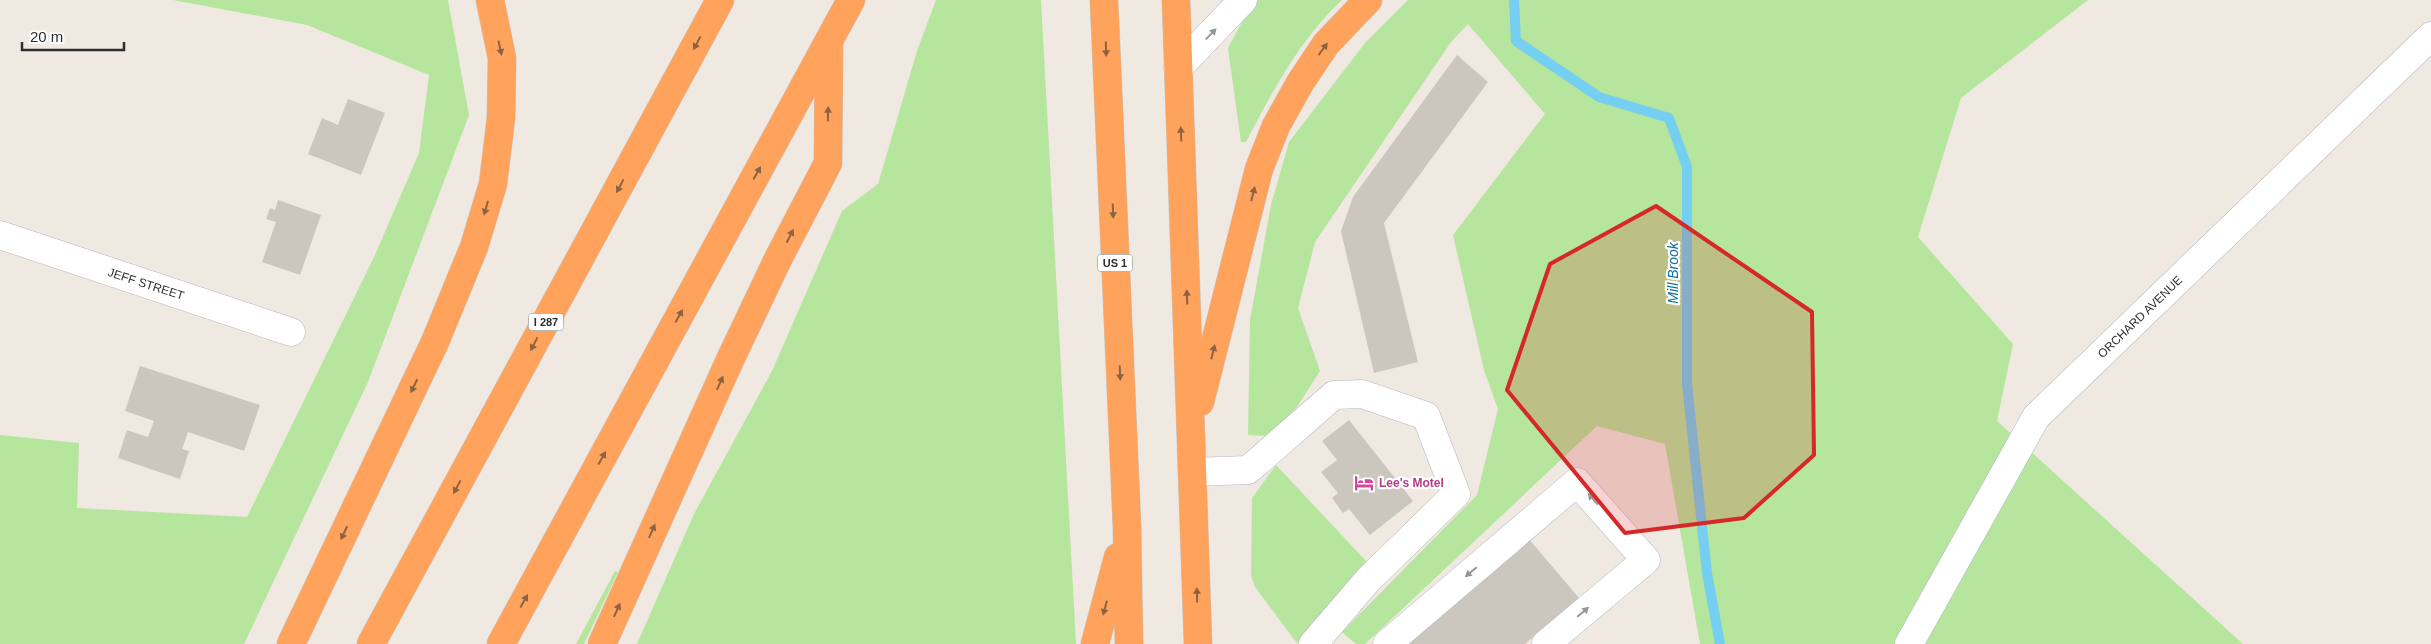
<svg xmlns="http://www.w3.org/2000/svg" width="2431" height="644" viewBox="0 0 2431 644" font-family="Helvetica,sans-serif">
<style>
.green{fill:#b6e59e}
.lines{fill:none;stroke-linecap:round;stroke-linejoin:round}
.stream{stroke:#75cff0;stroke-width:10}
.building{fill:#cbc7bf}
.minor-casing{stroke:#b4b7c1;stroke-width:29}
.highway-casing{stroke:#c9c9c9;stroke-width:29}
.minor{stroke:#fff;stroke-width:28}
.highway{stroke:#ffa35c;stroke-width:28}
.oneway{fill:#969696}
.oneway2{fill:#8c6343}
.marked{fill:#d62828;fill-opacity:0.2;stroke:#d62828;stroke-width:4;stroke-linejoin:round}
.labels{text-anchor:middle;stroke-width:4.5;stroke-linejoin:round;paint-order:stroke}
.shield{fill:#fff;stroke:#6d6d6d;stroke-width:1}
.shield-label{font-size:11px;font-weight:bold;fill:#2e2e2e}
.street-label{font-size:12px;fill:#2e2e2e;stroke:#fff}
.hotel-label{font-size:12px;font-weight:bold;fill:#b23c85;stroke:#fff;text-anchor:start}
.water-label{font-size:14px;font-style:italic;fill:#0d6fa3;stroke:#fff}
</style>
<rect width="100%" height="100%" fill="#efe9e1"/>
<path class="green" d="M 173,0 L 448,0 L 469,115 L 368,382 L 244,644 L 0,644 L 0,435 L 79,443 L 77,508 L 247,517 L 375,255 L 419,153 L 429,75 L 307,25 Z
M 936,0 L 1041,0 L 1076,644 L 637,644 L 694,514 L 772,371 L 842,211 L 878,184 L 917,51 Z
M 1254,0 L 1342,0 C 1300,39 1272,92 1246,142 L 1241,142 L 1228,48 Z
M 1408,0 L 2088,0 L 1961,98 L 1918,237 L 2013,344 L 1997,421 L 2243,644 L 1700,644 L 1665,444 L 1597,426 L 1365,644 L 1356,644 L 1342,632 L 1477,495 L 1498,409 L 1484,370 L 1453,235 L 1545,114 L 1468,24 L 1451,42 L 1315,242 L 1298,308 L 1320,371 L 1297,407 L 1268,436 L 1248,435 L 1250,320 L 1271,205 L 1289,142 L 1365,43 Z
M 1276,465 L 1366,561 L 1354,585 L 1301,644 L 1296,642 L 1255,587 L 1251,576 L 1252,498 Z
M 615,571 L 618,572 L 584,644 L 576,644 Z"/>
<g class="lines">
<path class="stream" d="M 1514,0 L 1516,41 L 1599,97 L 1669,118 L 1687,167 L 1687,384 L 1707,573 L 1720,644"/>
</g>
<path class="building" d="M 1457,55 L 1488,82 L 1384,223 L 1418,362 L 1374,373 L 1341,231 L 1353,197 Z
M 348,99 L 385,113 L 361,175 L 308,154 L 322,118 L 338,125 Z
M 278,200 L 321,215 L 300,275 L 262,262 L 276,222 L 266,219 L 270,208 L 275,210 Z
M 140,366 L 260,405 L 244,451 L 188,432 L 182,449 L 189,451 L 180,479 L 118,458 L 127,430 L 148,437 L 154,421 L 125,411 Z
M 1349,420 L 1413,501 L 1370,535 L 1349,509 L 1343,513 L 1332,498 L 1338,493 L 1321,472 L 1337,460 L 1322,441 Z
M 1528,538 L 1579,598 L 1525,644 L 1402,644 Z"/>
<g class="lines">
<g class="minor-casing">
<path id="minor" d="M 1178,68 L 1243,0
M 0,235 L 291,332
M 1194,472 L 1248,470 L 1334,395 L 1362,394 L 1426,416 L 1456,494 L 1368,580 L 1313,644
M 1387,644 L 1577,482 L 1646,560 L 1546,644
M 1909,644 L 2036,417 L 2431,36"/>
</g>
<g class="highway-casing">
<path id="highway" d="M 1104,0 L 1127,527 L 1129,644
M 1176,0 L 1198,644
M 1200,402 L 1259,169 L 1276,126 L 1300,83 L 1326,44 L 1368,0
M 291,644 L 435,342 L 474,247 L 493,184 L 501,118 L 502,58 L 490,0
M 371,644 L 720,0
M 501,644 L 851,0
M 602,644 L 730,360 L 778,259 L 828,163 L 829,43
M 1095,644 L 1118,557"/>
</g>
<use href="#minor" class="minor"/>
<use href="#highway" class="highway"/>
</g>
<defs><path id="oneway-solid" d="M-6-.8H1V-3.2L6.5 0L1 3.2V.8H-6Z" transform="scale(1.25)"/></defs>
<g class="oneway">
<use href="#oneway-solid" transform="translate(1211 34) rotate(-46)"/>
<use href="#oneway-solid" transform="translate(1593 499) rotate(-131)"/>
<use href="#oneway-solid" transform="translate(1471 572) rotate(140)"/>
<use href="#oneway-solid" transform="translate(1583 612) rotate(-40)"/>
</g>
<g class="oneway2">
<use href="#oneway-solid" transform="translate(697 43) rotate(118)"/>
<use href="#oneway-solid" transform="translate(500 48) rotate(78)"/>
<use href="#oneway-solid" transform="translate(1106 49) rotate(88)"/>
<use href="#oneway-solid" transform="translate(1323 49) rotate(-54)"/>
<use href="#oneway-solid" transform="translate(828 114) rotate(-89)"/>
<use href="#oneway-solid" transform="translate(1181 134) rotate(-92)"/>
<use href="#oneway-solid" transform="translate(757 173) rotate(-61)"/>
<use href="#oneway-solid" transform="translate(620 186) rotate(118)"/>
<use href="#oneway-solid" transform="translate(1253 194) rotate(-76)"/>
<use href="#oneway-solid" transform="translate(486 208) rotate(106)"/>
<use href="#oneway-solid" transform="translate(1113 211) rotate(88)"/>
<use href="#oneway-solid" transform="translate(790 236) rotate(-63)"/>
<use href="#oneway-solid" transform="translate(1187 297) rotate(-92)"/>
<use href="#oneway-solid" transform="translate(679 316) rotate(-61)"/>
<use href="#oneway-solid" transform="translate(534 344) rotate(118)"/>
<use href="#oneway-solid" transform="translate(1213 352) rotate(-76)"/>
<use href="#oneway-solid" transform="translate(1120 373) rotate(88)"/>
<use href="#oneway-solid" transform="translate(720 383) rotate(-66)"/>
<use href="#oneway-solid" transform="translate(414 386) rotate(115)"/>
<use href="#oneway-solid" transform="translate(602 458) rotate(-61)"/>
<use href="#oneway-solid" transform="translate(457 487) rotate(118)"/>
<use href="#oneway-solid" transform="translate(652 531) rotate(-66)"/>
<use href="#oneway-solid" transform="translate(344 533) rotate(115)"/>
<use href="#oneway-solid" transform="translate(1197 595) rotate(-91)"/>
<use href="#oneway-solid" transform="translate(524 601) rotate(-61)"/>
<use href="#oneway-solid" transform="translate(1105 608) rotate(105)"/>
<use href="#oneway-solid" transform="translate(617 610) rotate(-66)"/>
</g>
<path class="marked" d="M 1656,206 L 1812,312 L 1814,455 L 1744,518 L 1625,533 L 1507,390 L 1550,264 Z"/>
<defs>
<g id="hotel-bare" transform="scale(1.5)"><path d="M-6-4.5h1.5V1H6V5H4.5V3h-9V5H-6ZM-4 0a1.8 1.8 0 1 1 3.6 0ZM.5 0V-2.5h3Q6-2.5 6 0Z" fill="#d1479c" stroke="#fff" stroke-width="2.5" paint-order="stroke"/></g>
</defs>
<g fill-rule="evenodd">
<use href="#hotel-bare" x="1364" y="483"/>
</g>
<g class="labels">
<g class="shield">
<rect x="1097.5" y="254.5" width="35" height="17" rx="4"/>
<rect x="528.5" y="313.5" width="35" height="17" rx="4"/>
</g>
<g class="shield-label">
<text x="1115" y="267">US 1</text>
<text x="546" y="326">I 287</text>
</g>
<g class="street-label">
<text transform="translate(146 284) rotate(18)" y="4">JEFF STREET</text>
<text transform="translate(2140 317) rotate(-44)" y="4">ORCHARD AVENUE</text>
</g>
<g class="hotel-label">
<text x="1379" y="487">Lee's Motel</text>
</g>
<g class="water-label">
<text transform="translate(1673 273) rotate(-90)" y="5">Mill Brook</text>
</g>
</g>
<path d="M22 42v8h102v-8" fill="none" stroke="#2e2e2e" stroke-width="2.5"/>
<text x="30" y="42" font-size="15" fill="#2e2e2e" stroke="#ffffff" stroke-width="4" paint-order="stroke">20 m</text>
</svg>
